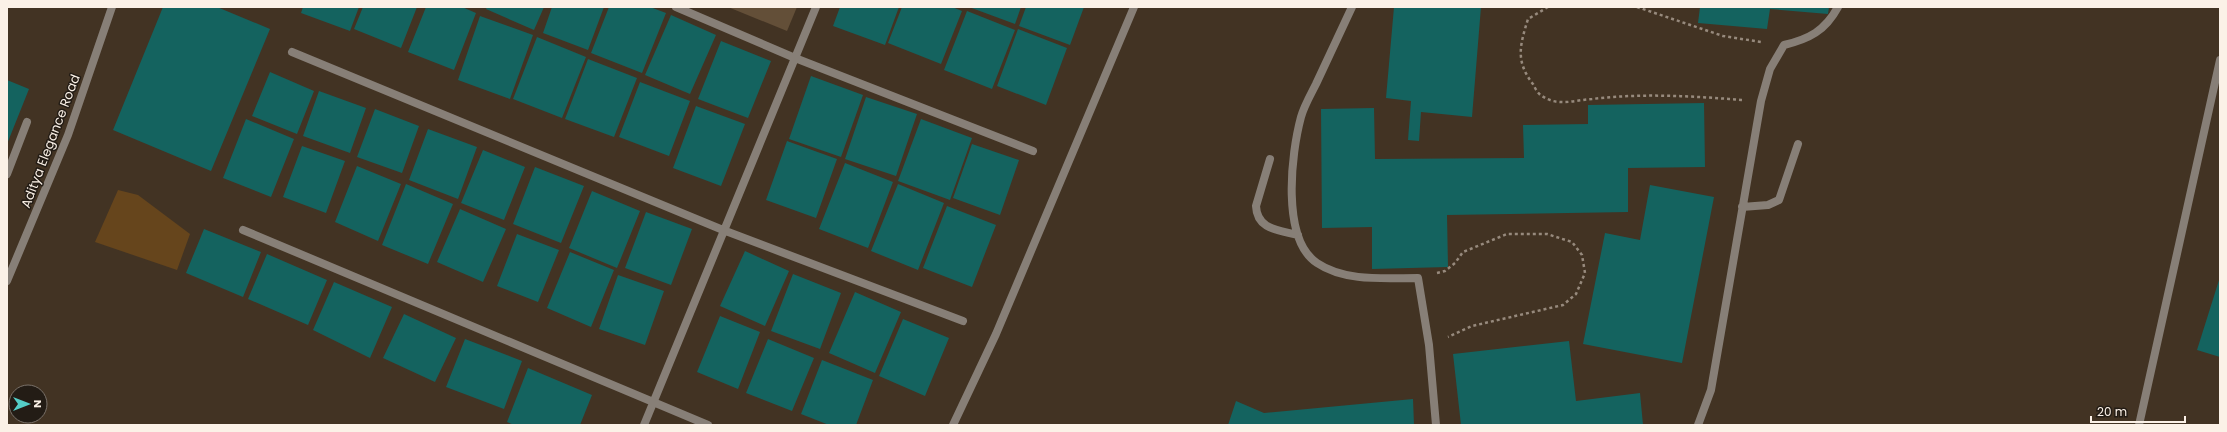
<svg xmlns="http://www.w3.org/2000/svg" width="2227" height="432" viewBox="0 0 2227 432" font-family="Poppins,sans-serif">
<style>
.green{fill:#634f38}
.water{fill:#66451c}
.building{fill:#14635f}
.lines{fill:none;stroke-linecap:round;stroke-linejoin:round}
.path{stroke:#978a7d;stroke-width:2.5;stroke-dasharray:3 3;stroke-linecap:butt}
.minor{stroke:#877f77;stroke-width:8}
.labels{text-anchor:middle;stroke-width:3;stroke-linejoin:round;paint-order:stroke}
.street-label{font-size:13px;fill:#fbf1e7;stroke:#231c15}
</style>
<rect width="100%" height="100%" fill="#423323"/>
<path class="green" d="M 728,7 L 797,7 L 787,31 Z"/>
<path class="water" d="M 118,190 L 138,195 L 190,234 L 177,270 L 95,242 Z"/>
<path class="building" d="M 163,7 L 217,7 L 270,29 L 211,171 L 113,130 Z
M 303,7 L 359,7 L 350,31 L 301,13 Z
M 363,7 L 417,7 L 401,48 L 354,29 Z
M 426,7 L 462,7 L 476,13 L 454,70 L 408,52 Z
M 487,7 L 544,7 L 534,30 L 486,9 Z
M 552,7 L 604,7 L 588,50 L 543,33 Z
M 609,7 L 650,7 L 666,13 L 642,73 L 591,53 Z
M 840,7 L 899,7 L 885,45 L 833,26 Z
M 902,7 L 952,7 L 962,11 L 941,64 L 888,43 Z
M 969,7 L 1021,7 L 1015,24 Z
M 1026,7 L 1084,7 L 1070,45 L 1019,26 Z
M 1394,7 L 1481,7 L 1472,117 L 1421,112 L 1419,141 L 1408,140 L 1411,101 L 1386,98 Z
M 1700,7 L 1829,7 L 1828,14 L 1770,9 L 1767,29 L 1698,23 Z
M 967,11 L 1015,30 L 992,89 L 944,70 Z
M 671,15 L 716,35 L 690,94 L 645,75 Z
M 480,16 L 533,35 L 510,99 L 458,80 Z
M 1018,29 L 1067,48 L 1046,105 L 997,86 Z
M 537,37 L 586,57 L 562,118 L 513,99 Z
M 721,41 L 771,61 L 748,118 L 698,99 Z
M 588,59 L 637,78 L 614,137 L 565,119 Z
M 270,72 L 314,91 L 297,134 L 252,116 Z
M 811,76 L 863,95 L 841,157 L 789,139 Z
M 7,80 L 29,89 L 7,144 Z
M 640,82 L 690,101 L 669,156 L 619,137 Z
M 319,91 L 366,108 L 350,153 L 303,136 Z
M 866,97 L 917,114 L 896,176 L 845,159 Z
M 1704,103 L 1705,167 L 1628,168 L 1628,212 L 1447,215 L 1448,267 L 1372,269 L 1372,227 L 1322,228 L 1321,109 L 1374,108 L 1375,159 L 1524,158 L 1523,125 L 1588,124 L 1588,105 Z
M 696,106 L 745,124 L 721,186 L 673,168 Z
M 375,109 L 419,126 L 402,173 L 357,157 Z
M 246,119 L 294,139 L 271,197 L 223,178 Z
M 921,119 L 972,138 L 950,200 L 898,181 Z
M 428,129 L 477,147 L 458,199 L 409,180 Z
M 787,141 L 837,159 L 816,218 L 766,200 Z
M 972,144 L 1019,160 L 1000,215 L 953,198 Z
M 302,146 L 345,161 L 326,213 L 283,197 Z
M 483,150 L 525,167 L 504,220 L 461,203 Z
M 845,163 L 893,182 L 868,248 L 819,229 Z
M 357,166 L 401,184 L 378,241 L 335,222 Z
M 535,167 L 584,186 L 561,243 L 513,224 Z
M 406,184 L 453,204 L 428,264 L 382,245 Z
M 898,184 L 944,203 L 918,270 L 871,251 Z
M 1650,185 L 1714,197 L 1682,363 L 1583,344 L 1605,233 L 1640,240 Z
M 592,191 L 640,211 L 617,268 L 569,248 Z
M 947,206 L 996,225 L 972,287 L 923,268 Z
M 460,209 L 506,229 L 483,282 L 437,262 Z
M 646,212 L 692,229 L 671,285 L 625,268 Z
M 204,229 L 261,252 L 243,297 L 186,273 Z
M 517,234 L 559,250 L 538,302 L 497,286 Z
M 745,251 L 789,271 L 765,326 L 720,306 Z
M 570,252 L 614,270 L 591,327 L 547,308 Z
M 267,254 L 327,280 L 308,325 L 248,299 Z
M 793,274 L 841,293 L 820,349 L 771,331 Z
M 618,275 L 664,291 L 645,345 L 599,329 Z
M 2220,277 L 2220,357 L 2197,350 Z
M 334,282 L 392,307 L 370,358 L 313,330 Z
M 855,292 L 901,312 L 875,373 L 829,353 Z
M 404,314 L 456,338 L 435,382 L 383,358 Z
M 720,316 L 760,332 L 738,389 L 697,372 Z
M 903,319 L 949,338 L 925,396 L 879,376 Z
M 465,339 L 522,361 L 504,409 L 446,387 Z
M 768,339 L 814,358 L 792,411 L 746,393 Z
M 1569,341 L 1576,401 L 1640,393 L 1643,425 L 1461,425 L 1453,354 Z
M 822,360 L 873,380 L 856,425 L 829,425 L 801,414 Z
M 528,368 L 592,395 L 580,425 L 514,425 L 507,422 Z
M 1413,399 L 1414,425 L 1228,425 L 1236,401 L 1264,413 Z"/>
<g class="lines">
<path class="path" d="M 1548,7 L 1528,19 C 1520,45 1515,61 1533,84 C 1535,88 1538,94 1542,96 C 1558,107 1575,100 1592,99 C 1642,93 1692,96 1742,100
M 1637,7 L 1723,36 L 1761,42
M 1437,273 L 1445,271 L 1455,263 L 1463,252 L 1507,234 L 1547,234 L 1572,242 L 1582,255 L 1585,273 L 1576,294 L 1563,305 L 1472,326 L 1448,337"/>
<path class="minor" d="M 676,7 L 795,58 L 1033,151
M 1352,7 C 1340,33 1328,58 1316,84 C 1311,94 1304,106 1301,117 C 1291,154 1281,239 1317,263 C 1345,282 1385,278 1418,278 L 1429,345 L 1436,425
M 292,52 L 723,230 L 963,321
M 1270,159 L 1256,206 C 1257,230 1279,230 1298,235
M 7,174 L 27,122
M 1742,207 L 1768,205 L 1779,200 L 1798,144
M 243,230 L 708,425
M 7,281 L 68,135 L 112,7
M 644,425 L 816,7
M 953,425 L 996,334 L 1134,7
M 1698,425 L 1711,390 L 1761,101 L 1770,69 L 1784,45 C 1809,39 1825,31 1838,7
M 2139,425 L 2220,60"/>
</g>
<g class="labels">
<g class="street-label">
<text transform="translate(50 141) rotate(-69)" y="5">Aditya Elegance Road</text>
</g>
</g>
<rect width="2227" height="432" fill="none" stroke="#fbf1e7" stroke-width="16"/>
<g transform="translate(28 404) rotate(90)"><circle r="19" fill="#231c15" stroke="#797169"/>
<path d="M0-3L7 15L0 10L-7 15Z" fill="#54cdc7"/>
<text y="-6" font-size="11" font-weight="bold" text-anchor="middle" fill="#fbf1e7">N</text>
</g>
<path d="M2091 416v6h94v-6" fill="none" stroke="#fbf1e7" stroke-width="2"/>
<text x="2097" y="416" font-size="12" fill="#fbf1e7" stroke="#231c15" stroke-width="3" paint-order="stroke">20 m</text>
</svg>
